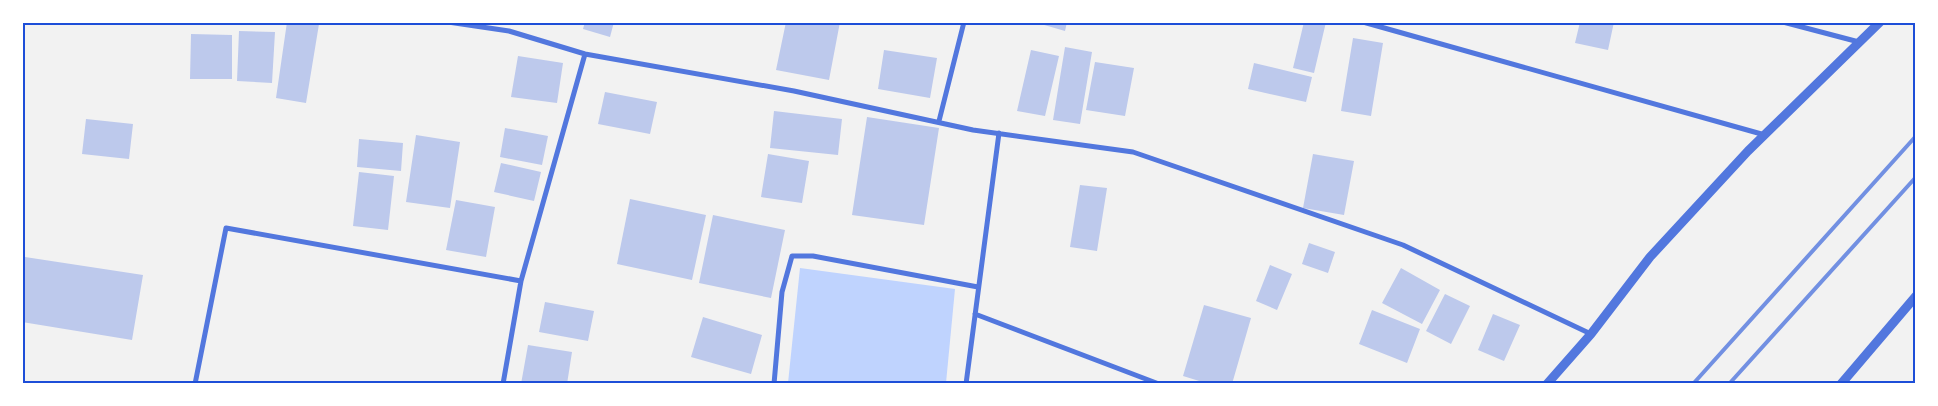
<svg xmlns="http://www.w3.org/2000/svg" width="1938" height="406" viewBox="0 0 1938 406" font-family="Figtree,sans-serif">
<style>
.water{fill:#bfd3fe}
.building{fill:#bdc9ec}
.lines{fill:none;stroke-linecap:round;stroke-linejoin:round}
.minor{stroke:#5277de;stroke-width:5}
.tertiary{stroke:#5277de;stroke-width:9}
.rail{stroke:#7290e2;stroke-width:4}
.neatline{fill:none;stroke:#1d4ed8;stroke-width:2}
</style>
<rect width="100%" height="100%" fill="#f2f2f2"/>
<path class="water" d="M 800,268 L 955,289 L 946,383 L 788,383 Z"/>
<path class="building" d="M 287,22 L 319,24 L 306,103 L 276,98 Z
M 585,22 L 614,22 L 610,37 L 583,29 Z
M 786,22 L 840,22 L 829,80 L 776,70 Z
M 1034,22 L 1067,22 L 1065,31 Z
M 1304,22 L 1326,22 L 1314,73 L 1293,68 Z
M 1580,22 L 1614,22 L 1608,50 L 1575,43 Z
M 239,31 L 275,32 L 272,83 L 237,81 Z
M 191,34 L 232,35 L 232,79 L 190,79 Z
M 1353,38 L 1383,43 L 1371,116 L 1341,111 Z
M 1065,47 L 1092,52 L 1080,124 L 1053,120 Z
M 884,50 L 937,58 L 930,98 L 878,89 Z
M 1031,50 L 1059,56 L 1045,116 L 1017,111 Z
M 518,56 L 563,63 L 557,103 L 511,97 Z
M 1095,62 L 1134,68 L 1125,116 L 1086,110 Z
M 1254,63 L 1312,77 L 1306,102 L 1248,89 Z
M 605,92 L 657,102 L 650,134 L 598,124 Z
M 774,111 L 842,119 L 838,155 L 770,148 Z
M 867,117 L 939,128 L 924,225 L 852,215 Z
M 86,119 L 133,124 L 129,159 L 82,154 Z
M 505,128 L 548,136 L 542,165 L 500,157 Z
M 416,135 L 460,142 L 450,208 L 406,202 Z
M 359,139 L 403,143 L 401,171 L 357,167 Z
M 768,154 L 809,161 L 802,203 L 761,197 Z
M 1313,154 L 1354,161 L 1344,215 L 1303,208 Z
M 501,163 L 541,172 L 534,201 L 494,192 Z
M 359,172 L 394,176 L 388,230 L 353,226 Z
M 1080,185 L 1107,188 L 1097,251 L 1070,247 Z
M 630,199 L 706,215 L 692,280 L 617,264 Z
M 456,200 L 495,207 L 486,257 L 446,250 Z
M 713,215 L 785,230 L 771,298 L 699,283 Z
M 1309,243 L 1335,252 L 1328,273 L 1302,264 Z
M 25,257 L 143,275 L 132,340 L 22,322 L 22,273 Z
M 1270,265 L 1292,274 L 1277,310 L 1256,301 Z
M 1401,268 L 1440,290 L 1422,324 L 1382,303 Z
M 1445,294 L 1470,306 L 1451,344 L 1426,331 Z
M 545,302 L 594,311 L 588,341 L 539,332 Z
M 1204,305 L 1251,318 L 1232,384 L 1209,384 L 1183,376 Z
M 1372,310 L 1420,329 L 1407,363 L 1359,344 Z
M 1493,314 L 1520,325 L 1504,361 L 1478,350 Z
M 703,317 L 762,335 L 751,374 L 691,357 Z
M 528,345 L 572,352 L 567,384 L 521,384 Z"/>
<g class="lines">
<path class="minor" d="M 448,22 L 509,31 L 585,54 L 794,91 L 973,130 L 1133,152 L 1403,245 L 1591,334
M 1363,22 L 1765,135
M 1783,22 L 1859,42
M 939,121 L 964,22
M 521,281 L 585,54
M 975,314 L 1159,384
M 195,384 L 226,228 L 521,281 L 503,384
M 774,384 L 782,292 L 792,256 L 813,256 L 978,287
M 966,384 L 999,133"/>
<path class="tertiary" d="M 1547,384 L 1591,334 L 1650,257 L 1748,151 L 1880,22
M 1841,384 L 1916,296"/>
<path class="rail" d="M 1693,384 L 1916,136
M 1729,384 L 1916,177"/>
</g>
<rect width="1938" height="406" fill="none" stroke="#ffffff" stroke-width="48"/>
<rect x="24" y="24" width="1890" height="358" class="neatline"/>
</svg>
